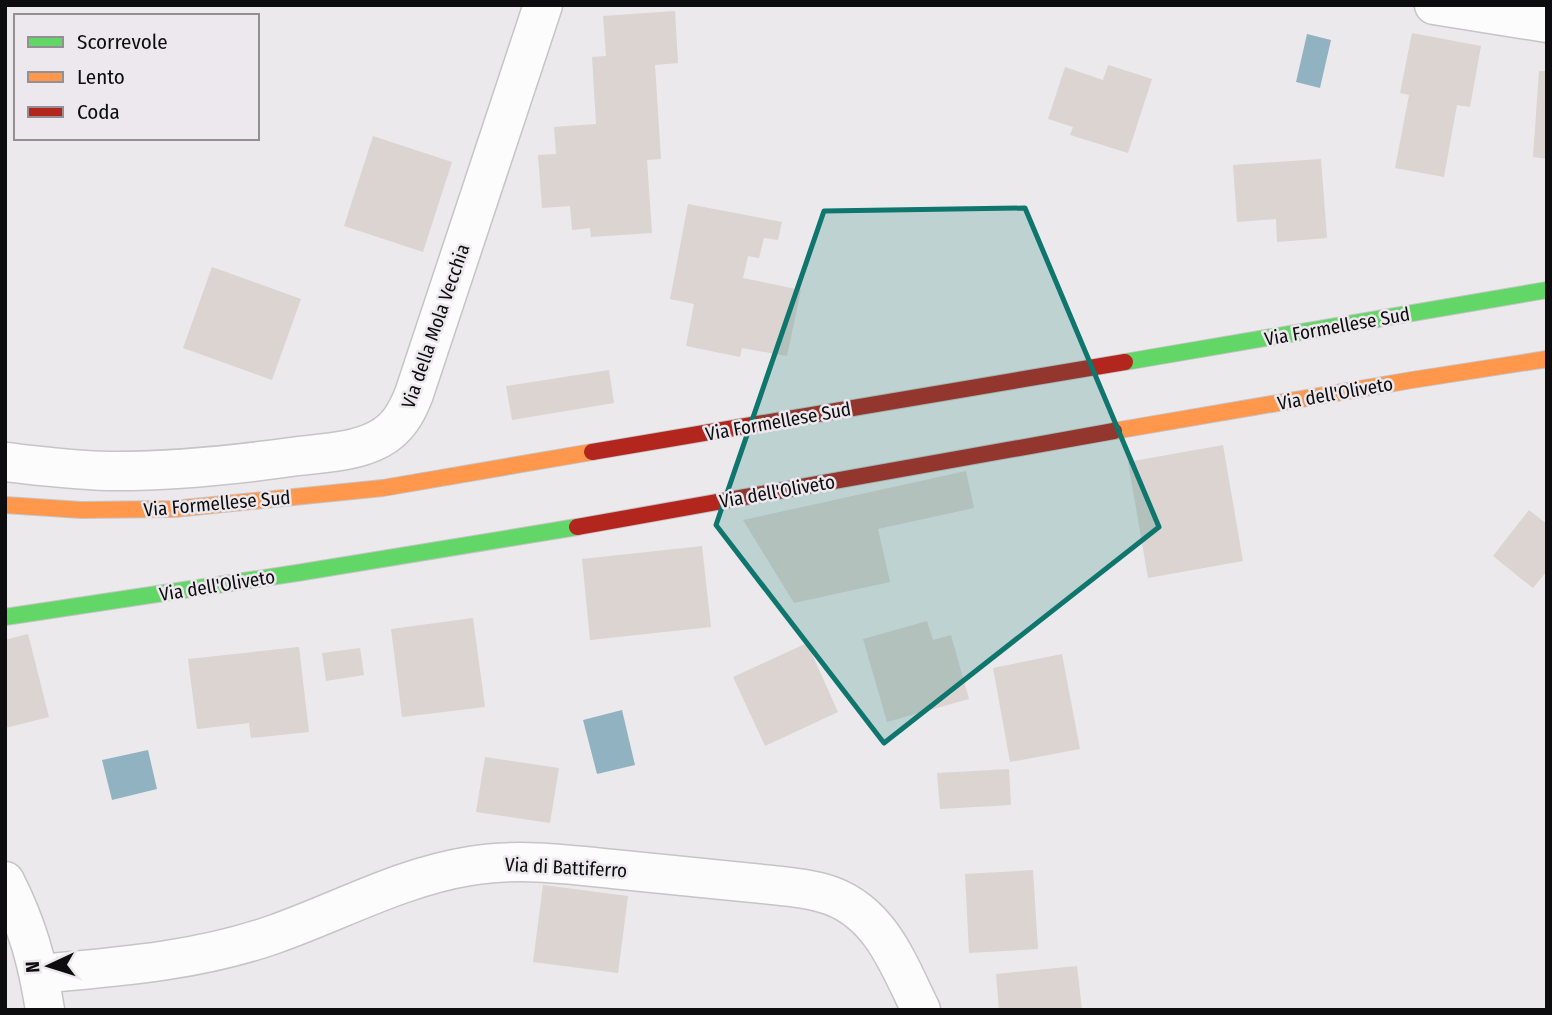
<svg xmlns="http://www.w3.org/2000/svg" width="1552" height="1015" viewBox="0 0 1552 1015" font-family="'Fira Sans Condensed',sans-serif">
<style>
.water{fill:#91b3c1}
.building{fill:#dbd4d0}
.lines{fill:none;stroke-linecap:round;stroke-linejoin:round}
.street-casing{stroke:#c6c4c6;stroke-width:41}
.fast-casing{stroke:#c6c4c6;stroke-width:18}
.slow-casing{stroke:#c6c4c6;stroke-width:18}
.jam-casing{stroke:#c6c4c6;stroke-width:18}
.street{stroke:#fcfcfc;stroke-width:38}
.fast{stroke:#63d668;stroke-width:16}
.slow{stroke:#ff974d;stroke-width:16}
.jam{stroke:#b3261e;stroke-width:16}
.marked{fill:#0f766e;fill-opacity:0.2;stroke:#0f766e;stroke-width:5;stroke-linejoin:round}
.labels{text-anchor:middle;stroke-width:5;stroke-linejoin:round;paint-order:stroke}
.street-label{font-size:19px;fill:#0d0c0e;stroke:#ece8ed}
</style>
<rect width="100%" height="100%" fill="#ebe9ec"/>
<path class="water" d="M 1307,34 L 1331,40 L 1320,88 L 1296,82 Z
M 622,710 L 635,765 L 597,774 L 583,720 Z
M 148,750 L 157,789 L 112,800 L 102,760 Z"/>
<path class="building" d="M 675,11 L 678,63 L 655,65 L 661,159 L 647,160 L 652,233 L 591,237 L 590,228 L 572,230 L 570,206 L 542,208 L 538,155 L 556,154 L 554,127 L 596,124 L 592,57 L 606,56 L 603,16 Z
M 1412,33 L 1481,46 L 1470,107 L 1457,105 L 1444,177 L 1395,168 L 1409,95 L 1400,93 Z
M 1108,65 L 1152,79 L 1128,153 L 1070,135 L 1073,127 L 1048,119 L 1065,67 L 1103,80 Z
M 1539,71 L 1547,71 L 1547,159 L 1533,157 Z
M 373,136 L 452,162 L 423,252 L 344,226 Z
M 1321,159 L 1327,238 L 1277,242 L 1276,219 L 1237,222 L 1233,165 Z
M 688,204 L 782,222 L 778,240 L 764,238 L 759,258 L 748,256 L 743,278 L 801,290 L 787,356 L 742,348 L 740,357 L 686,346 L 694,304 L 670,299 Z
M 212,267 L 301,299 L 272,380 L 183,348 Z
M 609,370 L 614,403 L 512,420 L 506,386 Z
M 1223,445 L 1243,561 L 1148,578 L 1128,462 Z
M 966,471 L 974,508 L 878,529 L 890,582 L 794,603 L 743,520 Z
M 1529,510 L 1547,524 L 1547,571 L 1533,588 L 1493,556 Z
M 702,546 L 711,627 L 590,640 L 582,559 Z
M 473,618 L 485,707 L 402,717 L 391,629 Z
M 927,621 L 933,640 L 951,635 L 969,699 L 887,722 L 863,639 Z
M 28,634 L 49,717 L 5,728 L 5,640 Z
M 807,643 L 838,712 L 765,746 L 733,677 Z
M 299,647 L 309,732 L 251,738 L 249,723 L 197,729 L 188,659 Z
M 360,648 L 364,675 L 326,681 L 322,653 Z
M 1062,654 L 1080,749 L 1010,762 L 993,668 Z
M 485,757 L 559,768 L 550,823 L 476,812 Z
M 1009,769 L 1011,805 L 940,809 L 937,773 Z
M 1033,870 L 1038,949 L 969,953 L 965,874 Z
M 543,885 L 628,896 L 618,973 L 533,962 Z
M 1077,966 L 1082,1010 L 999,1010 L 996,974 Z"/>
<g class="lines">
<g class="street-casing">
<path id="street" d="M 1434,5 L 1547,23
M 5,462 C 42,466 79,471 117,471 C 175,471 233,465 291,457 C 320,453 353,453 379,439 C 398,429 407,412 414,394 L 543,5
M 5,881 C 28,927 37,960 45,1010
M 39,974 C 118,967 199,961 275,934 C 340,911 401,877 470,866 C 518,858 566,864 613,869 C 666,874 719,880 772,885 C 792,887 813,889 832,896 C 882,915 899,966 921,1010"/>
</g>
<g class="fast-casing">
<path id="fast" d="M 1125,362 L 1547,290
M 5,617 L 297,573 L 577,527"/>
</g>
<g class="slow-casing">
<path id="slow" d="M 1114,431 L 1412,380 L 1547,359
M 5,505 L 81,510 L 174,509 L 383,488 L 592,452"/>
</g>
<g class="jam-casing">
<path id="jam" d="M 592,452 L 1125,362
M 577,527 L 1114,431"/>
</g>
<use href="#street" class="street"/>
<use href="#fast" class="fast"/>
<use href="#slow" class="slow"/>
<use href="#jam" class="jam"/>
</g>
<path class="marked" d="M 1025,208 L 1159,527 L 884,743 L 716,525 L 824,211 Z"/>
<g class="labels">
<g class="street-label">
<text transform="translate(435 326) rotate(-71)" y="7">Via della Mola Vecchia</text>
<text transform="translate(1337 326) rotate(-10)" y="7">Via Formellese Sud</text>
<text transform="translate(1335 393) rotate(-10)" y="7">Via dell'Oliveto</text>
<text transform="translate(778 421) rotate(-10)" y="7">Via Formellese Sud</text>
<text transform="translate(777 491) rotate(-10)" y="7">Via dell'Oliveto</text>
<text transform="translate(217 503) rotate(-5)" y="7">Via Formellese Sud</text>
<text transform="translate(217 585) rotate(-9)" y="7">Via dell'Oliveto</text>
<text transform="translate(566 867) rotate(3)" y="7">Via di Battiferro</text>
</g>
</g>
<rect width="1552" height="1015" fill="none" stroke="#0d0c0e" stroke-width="14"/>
<rect x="14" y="14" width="245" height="126" fill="#ece8ed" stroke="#939094" stroke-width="2"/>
<rect x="28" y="37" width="35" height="10" fill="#63d668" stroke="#939094" stroke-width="2"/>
<text x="77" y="49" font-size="21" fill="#0d0c0e">Scorrevole</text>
<rect x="28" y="72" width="35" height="10" fill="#ff974d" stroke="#939094" stroke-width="2"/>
<text x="77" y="84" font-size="21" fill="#0d0c0e">Lento</text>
<rect x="28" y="107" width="35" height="10" fill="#b3261e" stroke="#939094" stroke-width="2"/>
<text x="77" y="119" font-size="21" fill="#0d0c0e">Coda</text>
<g transform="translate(49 966) rotate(266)" stroke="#ece8ed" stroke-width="5" paint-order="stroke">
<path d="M0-5L12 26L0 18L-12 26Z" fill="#0d0c0e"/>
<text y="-10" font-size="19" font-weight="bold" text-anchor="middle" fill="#0d0c0e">N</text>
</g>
</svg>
